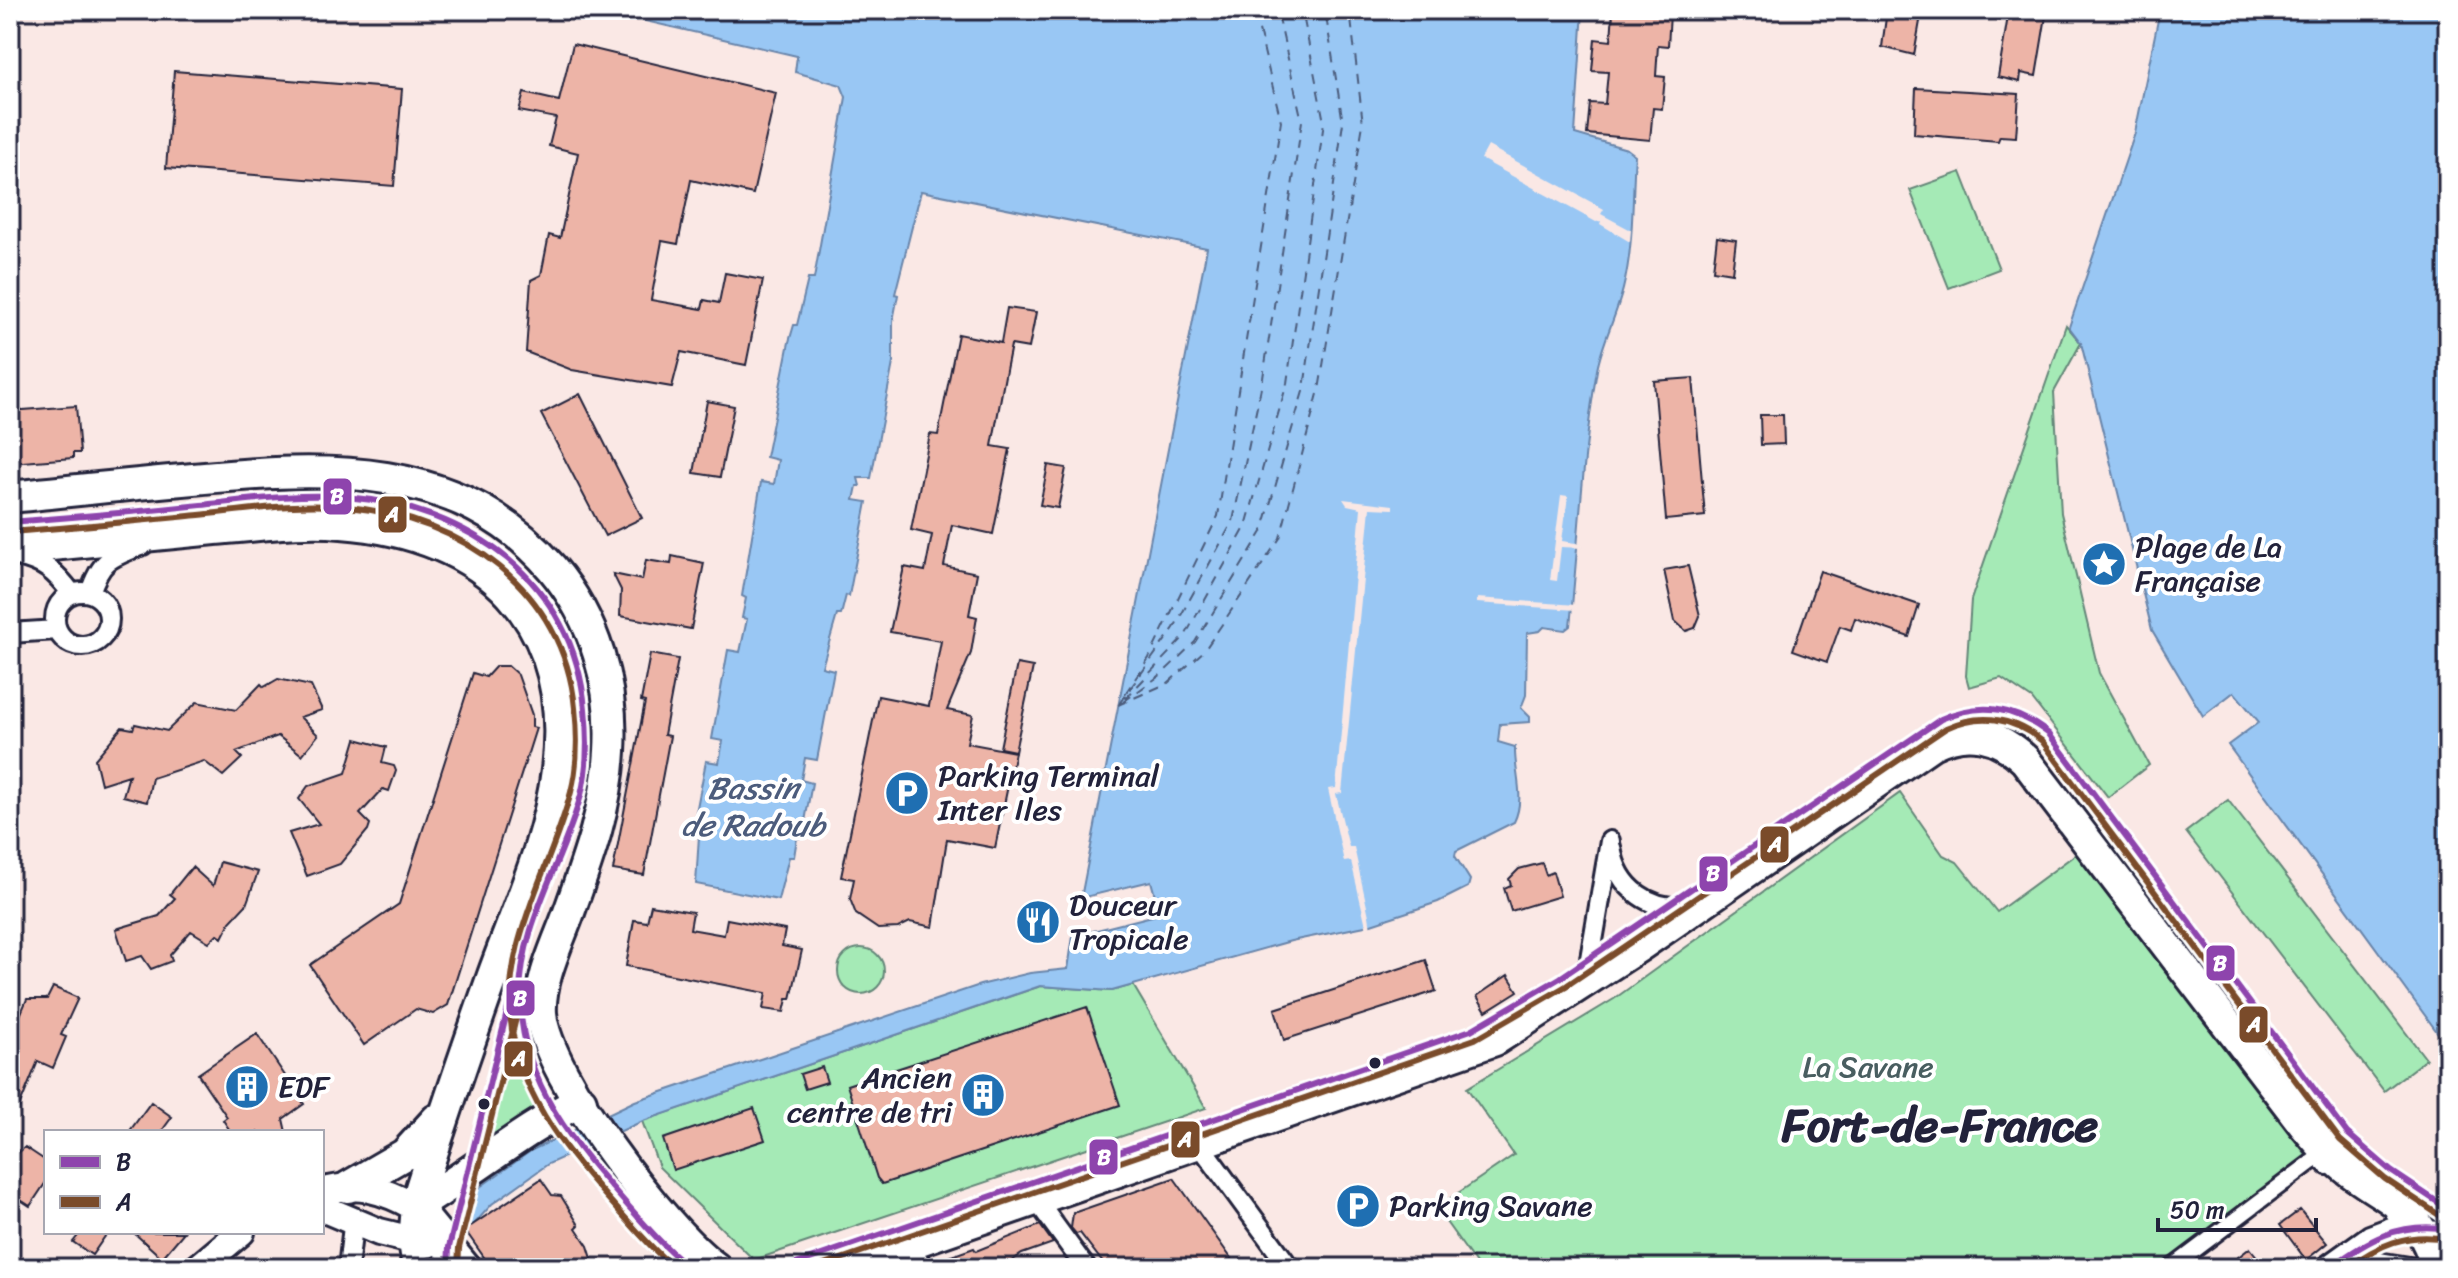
<svg xmlns="http://www.w3.org/2000/svg" width="2458" height="1278" viewBox="0 0 2458 1278" font-family="Sriracha,sans-serif">
<style>
.green{fill:#a5eab6;stroke:#648678;stroke-width:2}
.water{fill:#99c7f4;stroke:#6985aa;stroke-width:2}
.pier{fill:#fae8e5}
.lines{fill:none;stroke-linecap:round;stroke-linejoin:round}
.ferry{stroke:#4c5c7c;stroke-width:2;stroke-dasharray:10 8;stroke-linecap:butt}
.building{fill:#edb4a7;stroke:#22223b;stroke-width:2}
.pedestrian-casing{stroke:#22223b;stroke-width:20}
.minor-casing{stroke:#22223b;stroke-width:24}
.secondary-casing{stroke:#22223b;stroke-width:32}
.primary-casing{stroke:#22223b;stroke-width:36}
.pedestrian{stroke:#fff;stroke-width:14}
.minor{stroke:#fff;stroke-width:18}
.secondary{stroke:#fff;stroke-width:26}
.primary{stroke:#fff;stroke-width:30}
.bus-1-casing{stroke:#fff;stroke-width:12}
.bus-2-casing{stroke:#fff;stroke-width:12}
.bus-1{stroke:#8e44ad;stroke-width:6}
.bus-2{stroke:#7a4b2a;stroke-width:6}
.bus-dot{fill:#22223b;stroke:#fff;stroke-width:3}
.labels{text-anchor:middle;stroke-width:8;stroke-linejoin:round;paint-order:stroke}
.poi-label{font-size:30px;fill:#22223b;stroke:#fff;text-anchor:start}
.park-label{font-size:30px;fill:#495e60;stroke:#fff}
.water-label{font-size:32px;font-style:italic;fill:#4c5c7c;stroke:#fff}
.town-label{font-size:46px;font-weight:bold;fill:#22223b;stroke:#fff}
.line-badge{stroke:#fff;stroke-width:3}
.badge-label{font-size:22px;text-anchor:middle;font-weight:bold;fill:#fff}
</style>
<rect width="100%" height="100%" fill="#fae8e5"/>
<filter id="ink" filterUnits="userSpaceOnUse"><feTurbulence type="fractalNoise" baseFrequency=".0125" numOctaves="2"/><feDisplacementMap in="SourceGraphic" scale="16" xChannelSelector="R" yChannelSelector="G"/><feConvolveMatrix kernelMatrix="1 2 1 2 8 2 1 2 1" color-interpolation-filters="sRGB"/></filter>
<g filter="url(#ink)">
<path class="green" d="M 1961,172 L 1999,269 L 1949,288 L 1910,190 Z
M 2066,325 L 2081,343 L 2054,392 L 2061,513 L 2099,673 L 2149,765 L 2108,797 L 2032,699 L 2001,678 L 1969,687 L 1966,676 L 1971,600 Z
M 1900,793 L 1943,855 L 1957,862 L 1997,912 L 2076,854 L 2305,1153 L 2317,1158 L 2171,1268 L 1479,1268 L 1436,1208 L 1514,1155 L 1467,1088 L 1614,999 Z
M 2228,800 L 2426,1059 L 2384,1091 L 2186,832 Z
M838 971a23 23 0 1 1 46 0a23 23 0 1 1-46 0Z
M 1133,985 L 1206,1108 L 754,1260 L 659,1167 L 642,1121 L 1041,986 L 1112,991 Z
M 513,1006 L 517,1034 L 542,1112 L 478,1157 Z"/>
<path class="water" d="M 598,10 L 1583,10 L 1575,134 L 1627,149 L 1635,155 C 1632,199 1634,246 1623,289 C 1616,317 1602,343 1597,370 C 1582,455 1579,540 1570,626 L 1565,630 L 1544,627 L 1540,631 L 1527,633 L 1526,695 L 1521,708 L 1530,717 L 1530,722 L 1500,724 L 1498,742 L 1515,747 C 1514,772 1526,798 1514,822 L 1456,851 L 1455,856 L 1470,880 L 1468,887 L 1438,902 L 1365,926 L 1291,941 L 1112,991 L 1040,986 L 643,1121 L 548,1164 L 492,1204 L 435,1268 L 412,1268 L 480,1187 L 532,1150 L 635,1101 L 980,985 L 1030,973 L 1068,969 L 1073,936 L 1160,914 L 1151,881 L 1081,898 L 1207,248 L 921,191 L 895,294 L 898,295 L 893,321 L 893,363 L 871,478 L 858,478 L 860,486 L 857,486 L 854,500 L 867,502 L 849,596 L 846,595 L 841,615 L 837,615 L 822,667 L 834,670 L 817,760 L 805,758 L 801,780 L 812,783 L 802,838 L 797,838 L 794,857 L 789,857 L 778,900 L 696,884 L 700,819 L 695,818 L 706,761 L 719,763 L 723,741 L 712,739 L 728,650 L 740,652 L 747,619 L 742,618 L 746,598 L 742,596 L 761,482 L 774,484 L 778,460 L 766,457 L 789,342 L 794,325 L 797,325 L 808,279 L 814,279 L 846,97 L 841,85 L 795,72 L 797,56 Z
M 2160,10 L 2448,10 L 2448,1047 L 2228,745 L 2259,722 L 2234,692 L 2203,716 L 2152,630 L 2081,343 L 2069,327 L 2135,133 Z"/>
<path class="pier" d="M 1488,146 L 1604,209 L 1601,214 L 1631,230 L 1630,242 L 1600,224 L 1601,221 L 1596,222 L 1481,159 Z
M 1561,495 L 1568,496 L 1562,541 L 1582,544 L 1582,548 L 1561,547 L 1557,581 L 1550,580 Z
M 1343,499 L 1393,505 L 1393,509 L 1370,508 L 1342,793 L 1336,794 L 1349,847 L 1354,847 L 1369,916 L 1371,928 L 1367,930 L 1351,861 L 1344,862 L 1328,789 L 1336,788 L 1361,508 L 1347,505 Z
M 1477,598 L 1577,605 L 1576,610 L 1477,603 Z"/>
<g class="lines">
<path class="ferry" d="M 1125,694 L 1149,658 L 1218,516 L 1281,121 L 1254,10
M 1125,699 L 1185,636 L 1246,526 L 1287,383 L 1324,122 L 1302,10
M 1123,702 L 1162,674 L 1195,642 L 1262,532 L 1304,388 L 1343,123 L 1325,10
M 1119,704 L 1174,628 L 1233,521 L 1263,378 L 1302,121 L 1277,10
M 1118,705 L 1168,683 L 1204,651 L 1280,538 L 1319,390 L 1363,124 L 1350,10"/>
</g>
<path class="building" d="M 1613,10 L 1661,10 L 1661,13 L 1670,14 L 1668,46 L 1658,45 L 1656,76 L 1665,77 L 1662,109 L 1653,108 L 1650,140 L 1587,134 L 1590,103 L 1605,104 L 1608,72 L 1592,71 L 1595,39 L 1611,41 Z
M 1887,10 L 1922,10 L 1914,55 L 1882,47 Z
M 2009,10 L 2047,10 L 2036,76 L 2021,73 L 2020,82 L 1998,77 Z
M 573,44 L 776,93 L 753,194 L 691,180 L 678,244 L 662,241 L 651,300 L 702,309 L 704,300 L 719,303 L 725,273 L 763,280 L 746,365 L 681,352 L 672,387 L 572,370 L 526,352 L 531,280 L 541,275 L 549,235 L 560,238 L 578,153 L 549,146 L 556,118 L 519,111 L 524,93 L 559,101 Z
M 174,71 L 402,89 L 394,186 L 166,168 Z
M 1916,88 L 2019,94 L 2016,137 L 2000,136 L 1998,141 L 1914,134 Z
M 1717,237 L 1736,240 L 1732,273 L 1713,270 Z
M 1007,308 L 1036,312 L 1029,348 L 1011,345 L 1006,370 L 992,446 L 1010,449 L 993,534 L 952,525 L 944,566 L 977,573 L 969,615 L 977,617 L 971,653 L 947,710 L 973,715 L 967,743 L 1015,752 L 995,848 L 947,839 L 933,927 L 910,922 L 898,928 L 878,929 L 856,914 L 850,899 L 854,879 L 841,877 L 878,696 L 929,706 L 941,641 L 890,632 L 904,567 L 925,571 L 932,535 L 911,530 L 930,434 L 938,435 L 958,334 L 1001,343 Z
M 1693,378 L 1705,516 L 1666,520 L 1654,381 Z
M 580,394 L 642,518 L 605,536 L 541,414 Z
M 707,401 L 734,406 L 720,477 L 694,473 Z
M 76,406 L 80,453 L 73,453 L 73,458 L 10,463 L 10,411 Z
M 1760,415 L 1783,415 L 1784,444 L 1761,445 Z
M 1048,465 L 1066,468 L 1058,508 L 1040,505 Z
M 672,556 L 704,563 L 691,629 L 620,616 L 621,590 L 613,574 L 642,580 L 646,560 L 671,564 Z
M 1688,566 L 1700,616 L 1695,628 L 1686,631 L 1675,621 L 1664,570 Z
M 1820,571 L 1919,605 L 1909,637 L 1855,618 L 1851,630 L 1840,626 L 1827,662 L 1793,650 Z
M 650,654 L 678,659 L 664,735 L 670,736 L 644,875 L 613,870 L 645,702 L 641,701 Z
M 1017,664 L 1033,667 L 1015,751 L 1000,748 Z
M 496,666 L 508,666 L 518,675 L 532,715 L 532,727 L 536,728 L 448,1005 L 433,1014 L 416,1009 L 364,1045 L 310,965 L 399,904 L 473,673 L 486,677 Z
M 278,679 L 311,686 L 322,710 L 300,717 L 318,735 L 302,755 L 278,736 L 236,752 L 242,758 L 223,776 L 204,761 L 152,778 L 147,802 L 123,796 L 129,775 L 101,784 L 95,759 L 122,727 L 133,729 L 135,724 L 167,731 L 197,702 L 236,710 L 261,684 L 264,687 Z
M 356,739 L 386,747 L 382,763 L 394,766 L 396,771 L 389,791 L 383,789 L 360,814 L 370,824 L 368,830 L 340,864 L 307,876 L 289,833 L 319,824 L 299,799 L 308,786 L 346,773 Z
M 220,862 L 258,872 L 246,905 L 230,922 L 222,938 L 217,934 L 209,942 L 191,931 L 170,955 L 172,961 L 151,969 L 142,956 L 126,961 L 116,929 L 159,916 L 175,898 L 170,894 L 192,867 L 213,886 Z
M 1542,863 L 1546,875 L 1553,872 L 1560,896 L 1511,911 L 1504,888 L 1511,885 L 1509,879 L 1519,869 Z
M 651,905 L 693,912 L 690,929 L 724,935 L 727,919 L 785,930 L 782,946 L 802,950 L 791,999 L 787,999 L 784,1012 L 763,1009 L 766,993 L 626,966 L 634,920 L 647,922 Z
M 1426,960 L 1436,991 L 1284,1040 L 1275,1009 Z
M 1508,975 L 1518,991 L 1486,1011 L 1477,996 Z
M 53,987 L 78,998 L 61,1035 L 66,1037 L 53,1068 L 38,1061 L 10,1129 L 10,1022 L 16,1025 L 27,999 L 47,999 Z
M 1087,1007 L 1120,1105 L 882,1184 L 877,1178 L 847,1085 Z
M 257,1034 L 304,1104 L 283,1119 L 286,1132 L 231,1132 L 223,1120 L 227,1117 L 198,1074 Z
M 822,1067 L 827,1082 L 805,1089 L 800,1074 Z
M 151,1102 L 172,1117 L 161,1132 L 129,1132 Z
M 754,1108 L 765,1140 L 673,1170 L 663,1139 Z
M 25,1147 L 46,1161 L 46,1182 L 30,1206 L 10,1193 L 16,1182 L 10,1174 L 10,1160 Z
M 1174,1178 L 1238,1268 L 1107,1268 L 1080,1233 L 1076,1234 L 1071,1228 L 1073,1213 Z
M 541,1179 L 552,1195 L 561,1196 L 579,1225 L 576,1228 L 588,1246 L 595,1268 L 497,1268 L 492,1261 L 488,1263 L 465,1230 Z
M 2300,1210 L 2327,1243 L 2306,1260 L 2280,1225 Z
M 1040,1225 L 1053,1243 L 1022,1254 L 1001,1268 L 936,1268 L 934,1262 L 974,1248 L 976,1251 Z
M 81,1232 L 108,1232 L 92,1255 L 73,1242 Z
M 133,1232 L 184,1232 L 162,1258 Z
M 2250,1248 L 2266,1268 L 2224,1268 Z"/>
<g class="lines">
<g class="pedestrian-casing">
<path id="pedestrian" d="M 2171,1268 L 2317,1158 L 2327,1167
M 2320,1268 L 2369,1233 L 2401,1221 L 2393,1213"/>
</g>
<g class="minor-casing">
<path id="minor" d="M 17,556 C 44,562 55,571 72,594
M55 619a27 27 0 1 1 54 0a27 27 0 1 1-54 0Z
M 90,593 C 101,559 111,557 143,545
M 10,633 L 57,630
M 1611,847 C 1617,889 1652,913 1692,906
M 1586,982 L 1610,841
M 1200,1145 L 1290,1268
M 1037,1201 L 1086,1268
M 907,1244 L 924,1268
M 348,1268 L 354,1218
M 2363,1268 L 2378,1262 L 2416,1268"/>
</g>
<g class="secondary-casing">
<path id="secondary" d="M 322,1192 C 357,1181 384,1190 415,1207 L 412,1241 L 416,1268
M 322,1208 L 379,1232 L 428,1244
M 198,1268 L 241,1232"/>
</g>
<g class="primary-casing">
<path id="primary" d="M 10,497 C 71,491 132,484 193,479 C 324,467 458,459 552,568 C 595,619 614,685 610,751 C 607,808 587,862 568,915 C 557,945 539,981 541,1013 C 545,1074 666,1233 716,1268
M 10,549 C 78,542 147,536 215,529 C 257,526 300,519 342,523 C 487,534 575,620 557,770 C 549,841 516,911 492,978 C 465,1054 439,1130 415,1207
M 348,1187 L 405,1154 L 436,1120
M 415,1207 C 471,1174 522,1130 581,1101
M 415,1207 L 465,1268
M 839,1268 L 1495,1040 L 1638,947 L 1932,744 C 1967,727 1997,733 2025,760 L 2304,1125 C 2317,1140 2329,1155 2344,1167 C 2387,1202 2414,1200 2434,1259"/>
</g>
<use href="#pedestrian" class="pedestrian"/>
<use href="#minor" class="minor"/>
<use href="#secondary" class="secondary"/>
<use href="#primary" class="primary"/>
<g class="bus-1-casing">
<path id="bus-1" d="M 10,522 C 74,517 137,512 201,505 C 249,500 298,493 346,497 C 469,507 574,581 585,709 C 588,737 588,767 581,795 C 563,862 520,925 520,996 C 520,1083 576,1147 630,1208 C 649,1229 667,1251 691,1268
M 448,1268 L 449,1247 L 511,996
M 784,1268 L 1471,1030 L 1560,978 L 1941,719 C 1981,701 2015,707 2049,734 L 2347,1133 L 2391,1171 L 2448,1209
M 2330,1268 C 2367,1240 2400,1221 2448,1229"/>
</g>
<g class="bus-2-casing">
<path id="bus-2" d="M 11,532 C 74,527 136,521 199,515 C 248,510 298,502 348,507 C 461,518 564,589 575,708 C 578,736 578,765 571,792 C 550,872 500,944 512,1030 C 523,1102 572,1159 620,1212 C 637,1231 654,1251 674,1268
M 458,1268 L 459,1248 L 521,998
M 815,1268 L 1475,1039 L 1566,986 L 1946,728 C 1981,712 2012,717 2042,741 L 2340,1140 L 2385,1179 L 2442,1217
M 2347,1268 C 2378,1245 2407,1232 2446,1239"/>
</g>
<use href="#bus-1" class="bus-1"/>
<use href="#bus-2" class="bus-2"/>
</g>
</g>
<defs>
<g id="sight-disc" transform="scale(2.3)"><circle r="9.5" fill="#1f6fb2" stroke="#fff"/><path d="M0-6L1.8-2.2L6-1.7L2.9 1.2L3.7 5.4L0 3.3L-3.7 5.4L-2.9 1.2L-6-1.7L-1.8-2.2Z" fill="#fff"/></g>
<g id="parking-disc" transform="scale(2.3)"><circle r="9.5" fill="#1f6fb2" stroke="#fff"/><path d="M-3.5-5.5H1a3.5 3.5 0 0 1 0 7H-1V5.5H-3.5ZM-1-3.4V-.6H.8a1.4 1.4 0 0 0 0-2.8Z" fill="#fff"/></g>
<g id="restaurant-disc" transform="scale(2.3)"><circle r="9.5" fill="#1f6fb2" stroke="#fff"/><path d="M-5-6h1v4h1v-4h1v4h1v-4h1v5L-1.5 .5V6h-2V.5L-5-1ZM5-6V6H3V1.5H1.5Q1.5-4 5-6Z" fill="#fff"/></g>
<g id="building-disc" transform="scale(2.3)"><circle r="9.5" fill="#1f6fb2" stroke="#fff"/><path d="M-4-6H4V6H1V3H-1V6H-4ZM-2.5-4.3h1.7v1.8h-1.7ZM.8-4.3h1.7v1.8H.8ZM-2.5-1h1.7V.8h-1.7ZM.8-1h1.7V.8H.8Z" fill="#fff"/></g>
</defs>
<g fill-rule="evenodd">
<use href="#sight-disc" x="2104" y="564"/>
<use href="#parking-disc" x="907" y="793"/>
<use href="#restaurant-disc" x="1038" y="922"/>
<use href="#building-disc" x="247" y="1087"/>
<use href="#building-disc" x="983" y="1095"/>
<use href="#parking-disc" x="1358" y="1206"/>
</g>
<g class="bus-dot">
<circle cx="1375" cy="1063" r="7"/>
<circle cx="484" cy="1104" r="7"/>
</g>
<g class="labels">
<g class="poi-label">
<text x="2135" y="557">Plage de La<tspan x="2135" dy="34">Française</tspan></text>
<text x="938" y="786">Parking Terminal<tspan x="938" dy="34">Inter Iles</tspan></text>
<text x="1069" y="915">Douceur<tspan x="1069" dy="34">Tropicale</tspan></text>
<text x="952" y="1088" text-anchor="end">Ancien<tspan x="952" dy="34">centre de tri</tspan></text>
<text x="278" y="1097">EDF</text>
<text x="1389" y="1216">Parking Savane</text>
</g>
<g class="park-label">
<text x="1868" y="1077">La Savane</text>
</g>
<g class="water-label">
<text x="753" y="799">Bassin<tspan x="753" dy="37">de Radoub</tspan></text>
</g>
<g class="town-label">
<text x="1940" y="1141">Fort-de-France</text>
</g>
</g>
<g class="line-badge">
<rect x="322" y="477" width="31" height="39" rx="8" fill="#8e44ad"/>
<rect x="377" y="495" width="31" height="39" rx="8" fill="#7a4b2a"/>
<rect x="1759" y="825" width="31" height="39" rx="8" fill="#7a4b2a"/>
<rect x="1698" y="855" width="31" height="38" rx="8" fill="#8e44ad"/>
<rect x="2205" y="944" width="31" height="38" rx="8" fill="#8e44ad"/>
<rect x="505" y="979" width="31" height="38" rx="8" fill="#8e44ad"/>
<rect x="2238" y="1005" width="31" height="39" rx="8" fill="#7a4b2a"/>
<rect x="503" y="1040" width="31" height="38" rx="8" fill="#7a4b2a"/>
<rect x="1170" y="1120" width="31" height="39" rx="8" fill="#7a4b2a"/>
<rect x="1088" y="1138" width="31" height="38" rx="8" fill="#8e44ad"/>
</g>
<g class="badge-label">
<text x="337" y="504">B</text>
<text x="392" y="522">A</text>
<text x="1775" y="852">A</text>
<text x="1713" y="881">B</text>
<text x="2220" y="971">B</text>
<text x="520" y="1006">B</text>
<text x="2254" y="1032">A</text>
<text x="519" y="1066">A</text>
<text x="1185" y="1147">A</text>
<text x="1104" y="1165">B</text>
</g>
<rect width="2458" height="1278" fill="none" stroke="#fff" stroke-width="40"/>
<rect x="20" y="20" width="2418" height="1238" fill="none" stroke="#22223b" stroke-width="3" filter="url(#ink)"/>
<rect x="44" y="1130" width="280" height="104" fill="#ffffff" stroke="#a7a7b1" stroke-width="2"/>
<rect x="60" y="1156" width="40" height="12" fill="#8e44ad" stroke="#a7a7b1" stroke-width="2"/>
<text x="116" y="1170" font-size="24" fill="#22223b">B</text>
<rect x="60" y="1196" width="40" height="12" fill="#7a4b2a" stroke="#a7a7b1" stroke-width="2"/>
<text x="116" y="1210" font-size="24" fill="#22223b">A</text>
<path d="M2158 1218v12h158v-12" fill="none" stroke="#22223b" stroke-width="4"/>
<text x="2170" y="1218" font-size="24" fill="#22223b" stroke="#ffffff" stroke-width="6" paint-order="stroke">50 m</text>
</svg>
